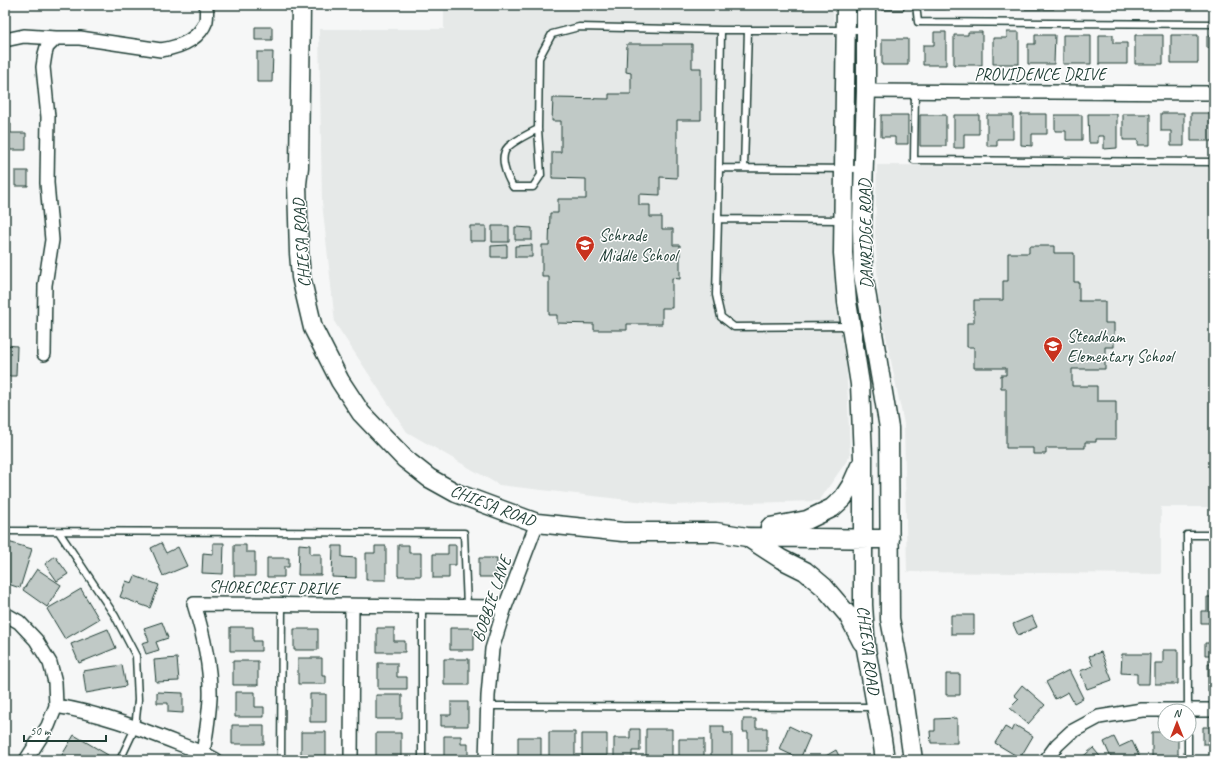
<svg xmlns="http://www.w3.org/2000/svg" width="1219" height="765" viewBox="0 0 1219 765" font-family="Caveat,sans-serif">
<style>
.built{fill:#e6e9e8}
.building{fill:#c0c9c6;stroke:#1f3d34}
.lines{fill:none;stroke-linecap:round;stroke-linejoin:round}
.lane-casing{stroke:#1f3d34;stroke-width:9}
.street-casing{stroke:#1f3d34;stroke-width:16}
.secondary-casing{stroke:#1f3d34;stroke-width:21}
.lane{stroke:#fff;stroke-width:6}
.street{stroke:#fff;stroke-width:13}
.secondary{stroke:#fff;stroke-width:18}
.labels{text-anchor:middle;stroke-width:3;stroke-linejoin:round;paint-order:stroke}
.street-label{font-size:17px;fill:#1f3d34;stroke:#fff}
.poi-label{font-size:17px;fill:#1f3d34;stroke:#fff;text-anchor:start}
</style>
<rect width="100%" height="100%" fill="#f6f7f7"/>
<filter id="ink" filterUnits="userSpaceOnUse"><feTurbulence type="fractalNoise" baseFrequency=".025" numOctaves="2"/><feDisplacementMap in="SourceGraphic" scale="8" xChannelSelector="R" yChannelSelector="G"/><feConvolveMatrix kernelMatrix="1 2 1 2 8 2 1 2 1" color-interpolation-filters="sRGB"/></filter>
<g filter="url(#ink)">
<path class="built" d="M 444,5 L 833,5 L 850,456 L 819,501 L 671,505 L 499,485 L 407,432 L 335,323 L 322,202 L 319,29 L 444,29 Z
M 877,165 L 1214,167 L 1214,507 L 1161,507 L 1161,574 L 907,572 L 904,424 L 879,302 L 875,233 Z"/>
<path class="building" d="M 652,5 L 682,5 L 682,8 L 652,8 Z
M 882,5 L 904,5 L 904,10 L 882,10 Z
M 934,5 L 946,5 L 946,9 L 934,9 Z
M 953,5 L 981,5 L 981,9 L 953,9 Z
M 989,5 L 1017,5 L 1017,8 L 989,8 Z
M 1025,5 L 1054,5 L 1054,9 L 1025,9 Z
M 1062,5 L 1090,5 L 1090,8 L 1062,8 Z
M 1114,5 L 1127,5 L 1127,8 L 1114,8 Z
M 1135,5 L 1163,5 L 1163,8 L 1135,8 Z
M 255,27 L 272,27 L 272,40 L 255,40 Z
M 934,32 L 946,32 L 946,65 L 923,65 L 923,45 L 934,45 Z
M 968,32 L 982,32 L 982,65 L 954,65 L 954,35 L 968,35 Z
M 1007,32 L 1019,32 L 1019,64 L 993,64 L 993,38 L 1007,38 Z
M 1035,35 L 1055,35 L 1054,64 L 1028,64 L 1028,44 L 1035,44 Z
M 1063,35 L 1091,35 L 1091,64 L 1063,64 Z
M 1099,35 L 1113,35 L 1113,43 L 1127,43 L 1127,64 L 1099,64 Z
M 1135,35 L 1163,35 L 1163,64 L 1135,64 Z
M 1171,35 L 1198,35 L 1198,63 L 1171,63 Z
M 1207,36 L 1214,36 L 1214,63 L 1214,48 L 1207,48 Z
M 882,39 L 908,39 L 908,65 L 882,65 Z
M 627,44 L 692,44 L 692,68 L 701,68 L 701,120 L 677,120 L 677,178 L 660,177 L 660,195 L 639,194 L 639,205 L 650,205 L 650,217 L 662,217 L 662,229 L 673,229 L 673,245 L 680,245 L 680,279 L 672,278 L 672,308 L 662,308 L 662,324 L 627,324 L 627,330 L 594,330 L 594,324 L 557,323 L 557,315 L 549,315 L 549,277 L 542,277 L 542,245 L 549,245 L 550,213 L 558,213 L 558,199 L 586,199 L 586,179 L 552,178 L 552,152 L 561,152 L 561,121 L 552,121 L 553,98 L 609,99 L 609,94 L 631,94 L 631,73 L 626,72 Z
M 257,52 L 273,52 L 272,82 L 257,82 Z
M 1161,113 L 1184,113 L 1184,146 L 1171,146 L 1171,131 L 1161,131 Z
M 1191,113 L 1214,113 L 1214,141 L 1191,141 Z
M 1021,114 L 1047,114 L 1047,134 L 1032,134 L 1032,146 L 1021,145 Z
M 1088,114 L 1117,114 L 1117,148 L 1104,149 L 1104,136 L 1098,136 L 1098,143 L 1089,143 Z
M 1123,114 L 1150,114 L 1150,145 L 1138,145 L 1138,140 L 1123,140 Z
M 881,115 L 908,115 L 908,144 L 895,144 L 895,137 L 881,137 Z
M 920,115 L 946,115 L 946,146 L 920,146 Z
M 954,115 L 979,115 L 979,134 L 964,134 L 964,148 L 954,148 Z
M 987,115 L 1013,115 L 1013,139 L 997,139 L 997,146 L 987,146 Z
M 1055,115 L 1082,115 L 1082,140 L 1066,140 L 1066,131 L 1055,131 Z
M 5,124 L 11,124 L 11,133 L 26,133 L 26,150 L 5,150 Z
M 15,171 L 28,171 L 28,186 L 15,186 Z
M 470,226 L 486,226 L 486,241 L 470,241 Z
M 492,226 L 509,226 L 509,242 L 492,242 Z
M 515,227 L 532,228 L 532,240 L 515,240 Z
M 507,245 L 507,257 L 491,257 L 491,246 Z
M 532,245 L 532,257 L 515,257 L 515,246 Z
M 1029,246 L 1054,246 L 1054,253 L 1074,253 L 1074,282 L 1079,282 L 1079,301 L 1105,301 L 1105,323 L 1114,323 L 1114,347 L 1105,347 L 1105,369 L 1072,369 L 1072,386 L 1097,386 L 1097,401 L 1116,401 L 1116,439 L 1096,439 L 1096,442 L 1085,442 L 1085,448 L 1046,448 L 1046,454 L 1033,454 L 1033,448 L 1006,448 L 1006,388 L 1001,388 L 1001,375 L 1006,375 L 1006,368 L 974,368 L 974,347 L 967,347 L 967,323 L 974,323 L 974,300 L 1003,300 L 1003,281 L 1008,281 L 1008,253 L 1029,253 Z
M 5,345 L 17,346 L 16,376 L 5,376 Z
M 8,542 L 32,549 L 20,588 L 5,583 L 5,550 Z
M 161,543 L 166,553 L 178,547 L 187,566 L 163,576 L 151,548 Z
M 213,543 L 224,543 L 223,574 L 202,573 L 203,553 L 213,554 Z
M 299,544 L 310,545 L 310,554 L 321,554 L 321,575 L 298,575 Z
M 234,545 L 246,545 L 246,552 L 255,552 L 255,576 L 234,576 Z
M 398,545 L 409,545 L 409,553 L 421,553 L 421,576 L 398,576 Z
M 448,545 L 456,545 L 456,565 L 449,565 L 449,578 L 433,578 L 433,554 L 448,554 Z
M 333,546 L 342,546 L 342,557 L 356,558 L 356,578 L 332,577 Z
M 375,546 L 386,546 L 386,580 L 366,580 L 366,553 L 375,553 Z
M 55,556 L 68,574 L 57,581 L 45,564 Z
M 267,558 L 289,558 L 289,567 L 284,567 L 284,577 L 267,577 Z
M 479,558 L 497,558 L 496,577 L 479,577 Z
M 37,569 L 61,585 L 47,607 L 23,590 Z
M 135,576 L 159,585 L 150,608 L 120,597 L 126,581 L 132,583 Z
M 81,589 L 99,619 L 65,639 L 47,609 Z
M 1207,597 L 1214,597 L 1214,623 L 1201,623 L 1201,611 L 1207,611 Z
M 951,615 L 974,615 L 974,634 L 951,634 Z
M 1032,616 L 1037,627 L 1018,635 L 1013,624 Z
M 162,622 L 168,638 L 156,642 L 159,650 L 146,654 L 142,643 L 149,641 L 144,628 Z
M 230,627 L 253,627 L 253,641 L 261,641 L 261,651 L 230,651 Z
M 377,628 L 394,628 L 394,641 L 405,641 L 405,652 L 377,652 Z
M 450,628 L 474,628 L 474,650 L 450,650 Z
M 108,629 L 116,648 L 79,663 L 71,644 Z
M 294,629 L 318,629 L 318,650 L 294,650 Z
M 1211,629 L 1214,629 L 1214,655 L 1205,655 L 1205,643 L 1211,643 Z
M 1163,650 L 1178,650 L 1178,684 L 1155,684 L 1155,663 L 1163,663 Z
M 1101,652 L 1112,680 L 1087,689 L 1080,671 L 1093,666 L 1089,656 Z
M 1122,654 L 1150,654 L 1149,684 L 1137,684 L 1137,674 L 1121,673 Z
M 177,658 L 179,681 L 156,682 L 154,660 Z
M 298,658 L 322,658 L 322,676 L 326,676 L 326,684 L 298,684 Z
M 444,659 L 469,659 L 469,685 L 444,685 Z
M 233,661 L 258,661 L 258,685 L 233,685 Z
M 378,663 L 397,663 L 397,677 L 407,677 L 407,689 L 378,689 Z
M 1208,664 L 1214,664 L 1214,692 L 1208,692 Z
M 122,665 L 126,686 L 86,693 L 83,671 Z
M 1069,670 L 1083,698 L 1074,703 L 1068,692 L 1055,699 L 1046,682 Z
M 946,674 L 960,674 L 960,695 L 946,695 Z
M 1022,685 L 1045,705 L 1028,724 L 1010,708 L 1019,699 L 1014,695 Z
M 157,692 L 183,693 L 183,713 L 168,712 L 168,703 L 157,703 Z
M 235,692 L 255,692 L 255,707 L 264,707 L 264,717 L 235,717 Z
M 310,694 L 326,694 L 326,722 L 310,722 Z
M 376,695 L 402,695 L 402,719 L 376,719 Z
M 451,702 L 468,702 L 468,726 L 441,726 L 441,715 L 451,715 Z
M 957,718 L 957,743 L 931,743 L 930,731 L 935,731 L 935,719 Z
M 743,719 L 756,719 L 756,728 L 767,728 L 767,751 L 748,751 L 748,732 L 743,732 Z
M 232,725 L 264,725 L 264,744 L 232,744 Z
M 1015,725 L 1033,736 L 1020,758 L 995,743 L 1005,727 L 1012,731 Z
M 711,726 L 724,726 L 724,733 L 732,733 L 732,757 L 711,757 Z
M 789,726 L 810,736 L 800,759 L 779,749 Z
M 1203,727 L 1214,727 L 1214,755 L 1213,755 L 1213,744 L 1203,744 Z
M 630,729 L 640,729 L 640,751 L 632,751 L 632,758 L 614,758 L 614,738 L 630,738 Z
M 646,729 L 672,729 L 672,756 L 646,756 Z
M 301,732 L 326,732 L 326,756 L 301,756 Z
M 549,732 L 575,732 L 575,757 L 549,757 Z
M 1152,732 L 1165,732 L 1165,735 L 1178,735 L 1178,760 L 1152,760 Z
M 376,733 L 401,733 L 401,757 L 376,757 Z
M 582,734 L 607,734 L 607,756 L 582,756 Z
M 74,735 L 108,755 L 106,760 L 59,760 Z
M 444,736 L 461,736 L 461,744 L 468,744 L 468,757 L 444,757 Z
M 518,737 L 541,737 L 541,757 L 518,757 Z
M 1114,737 L 1119,747 L 1132,741 L 1141,760 L 1112,760 L 1104,742 Z
M 679,739 L 704,739 L 704,757 L 679,757 Z
M 1093,748 L 1103,760 L 1079,760 Z
M 836,750 L 841,760 L 819,760 Z"/>
<g class="lines">
<g class="lane-casing">
<path id="lane" d="M 916,5 L 918,22 L 1214,24
M 915,92 L 914,160 L 1214,162
M 538,129 C 530,133 514,141 508,147 C 498,157 507,177 513,187 L 533,187 L 541,175 L 538,129 L 539,58 L 552,34 L 579,27 L 721,30
M 719,168 L 721,30 L 865,30
M 744,168 L 748,30
M 718,219 L 716,295 L 721,317 L 734,327 L 849,326
M 841,220 L 718,219 L 719,168 L 862,169
M 5,531 L 464,533 L 467,607
M 59,532 L 115,616 L 136,656 L 138,700 L 135,728 L 120,760
M 422,606 L 422,760
M 488,706 L 874,707
M 1188,711 L 1187,535 L 1214,535
M 281,760 L 282,604
M 1188,760 L 1188,735"/>
</g>
<g class="street-casing">
<path id="street" d="M 5,40 L 24,36 L 56,38
M 866,91 L 1214,93
M 44,354 L 45,285 L 52,240 L 47,183 L 48,117 L 43,67 L 45,54 L 47,47 L 56,38 L 80,38 L 161,50 C 180,47 199,40 206,21 C 207,16 206,10 207,5
M 5,614 L 19,622 L 36,640 L 50,663 L 55,682 L 56,706 L 48,726 L 26,760
M 56,706 C 107,714 155,735 203,753 L 216,760
M 203,753 C 206,735 209,717 210,698 C 211,668 203,633 194,604 C 298,604 401,606 505,607
M 351,760 L 352,606
M 486,760 L 488,696 L 492,649 L 505,607 L 537,523
M 1046,760 L 1057,745 L 1071,732 L 1099,717 L 1142,710 L 1214,710"/>
</g>
<g class="secondary-casing">
<path id="secondary" d="M 301,5 L 299,167 L 297,184 L 299,253 L 301,277 L 313,328 L 340,381 L 361,413 L 405,459 L 429,478 L 456,493 L 537,523 L 623,532 L 716,532 L 747,537 L 890,539
M 846,5 L 843,253 L 847,302 L 860,384 L 863,458 L 863,605 L 866,649 L 882,739 L 885,760
M 866,5 L 866,91 L 862,227 L 863,274 L 889,428 L 890,619 L 901,676 L 913,760
M 770,527 L 807,520 L 832,508 L 843,498 L 852,484 L 860,466
M 747,537 L 781,559 L 805,571 L 824,587 L 848,615 L 862,642"/>
</g>
<use href="#lane" class="lane"/>
<use href="#street" class="street"/>
<use href="#secondary" class="secondary"/>
</g>
</g>
<defs>
<g id="school-pin" transform="scale(1)"><path d="M0 17L-7.5 6A9.5 9.5 0 1 1 7.5 6Z" fill="#c8321e" stroke="#fff"/><path d="M0-5L7-2L0 1L-7-2ZM-4 1L0 2.5L4 1V4Q0 6-4 4Z" fill="#fff"/></g>
</defs>
<g fill-rule="evenodd">
<use href="#school-pin" x="585" y="245"/>
<use href="#school-pin" x="1053" y="346"/>
</g>
<g class="labels">
<g class="street-label">
<text x="1040" y="80">PROVIDENCE DRIVE</text>
<text transform="translate(865 234) rotate(-91)" y="6">DANRIDGE ROAD</text>
<text transform="translate(301 243) rotate(-94)" y="6">CHIESA ROAD</text>
<text transform="translate(493 505) rotate(21)" y="6">CHIESA ROAD</text>
<text transform="translate(274 587) rotate(1)" y="6">SHORECREST DRIVE</text>
<text transform="translate(491 599) rotate(-71)" y="6">BOBBIE LANE</text>
<text transform="translate(869 650) rotate(83)" y="6">CHIESA ROAD</text>
</g>
<g class="poi-label">
<text x="599" y="241">Schrade<tspan x="599" dy="20">Middle School</tspan></text>
<text x="1067" y="342">Steadham<tspan x="1067" dy="20">Elementary School</tspan></text>
</g>
</g>
<rect width="1219" height="765" fill="none" stroke="#fff" stroke-width="20"/>
<rect x="10" y="10" width="1199" height="745" fill="none" stroke="#1f3d34" stroke-width="1.5" filter="url(#ink)"/>
<g transform="translate(1177 723)"><circle r="19" fill="#ffffff" stroke="#a5b1ae"/>
<path d="M0-3L7 15L0 10L-7 15Z" fill="#c8321e"/>
<text y="-6" font-size="11" font-weight="bold" text-anchor="middle" fill="#1f3d34">N</text>
</g>
<path d="M24 735v6h82v-6" fill="none" stroke="#1f3d34" stroke-width="2"/>
<text x="30" y="735" font-size="12" fill="#1f3d34" stroke="#ffffff" stroke-width="3" paint-order="stroke">50 m</text>
</svg>
